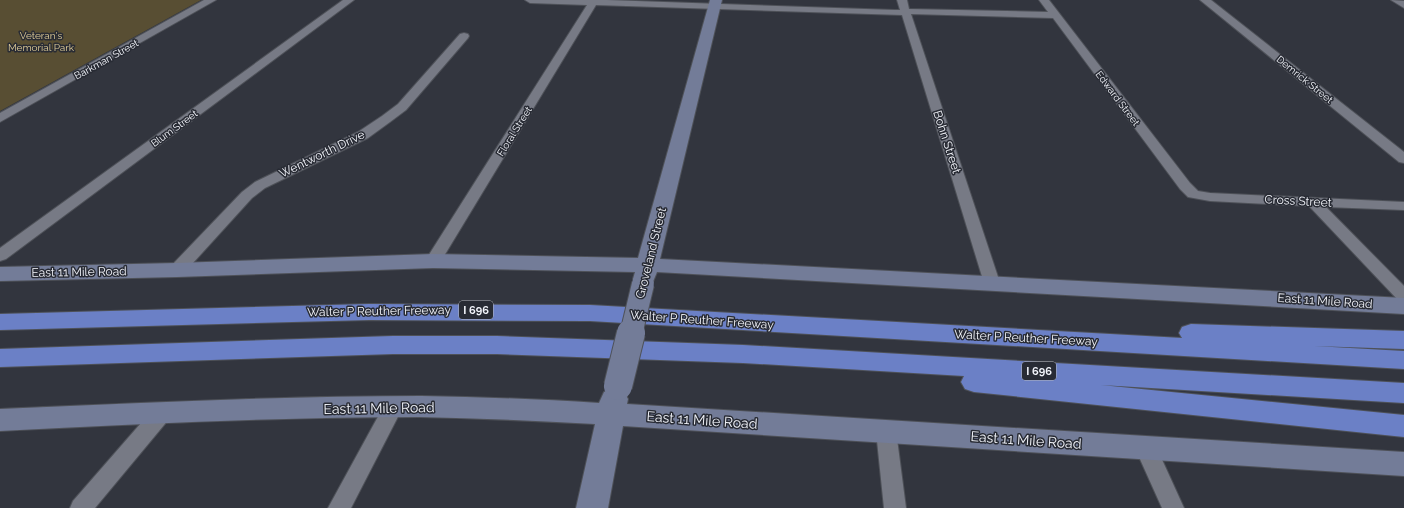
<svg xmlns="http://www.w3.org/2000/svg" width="1404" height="508" viewBox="0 0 1404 508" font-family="Raleway,sans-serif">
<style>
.green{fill:#584e33}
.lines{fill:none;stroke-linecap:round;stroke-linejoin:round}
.street-casing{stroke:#4e5158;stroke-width:2}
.secondary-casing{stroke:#4e5158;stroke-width:2}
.highway-casing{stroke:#4e5158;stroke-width:2}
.street{fill:#777a85;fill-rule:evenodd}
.secondary{fill:#737c98;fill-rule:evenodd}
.highway{fill:#6b80c6;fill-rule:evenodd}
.secondary-bridge-far1-casing{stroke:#4e5158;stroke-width:24;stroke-linecap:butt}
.secondary-bridge-casing{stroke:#4e5158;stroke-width:30;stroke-linecap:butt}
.secondary-bridge-far1{stroke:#737c98;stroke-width:22}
.secondary-bridge{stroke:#737c98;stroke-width:28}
.labels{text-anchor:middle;stroke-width:3;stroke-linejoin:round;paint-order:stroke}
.far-park-label{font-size:10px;fill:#e3cf99;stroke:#282b34}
.far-street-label{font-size:10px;fill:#f3f5fb;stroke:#282b34}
.shield{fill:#282b34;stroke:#b6b8bf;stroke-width:1}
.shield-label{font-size:11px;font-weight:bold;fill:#f3f5fb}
.street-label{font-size:12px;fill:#f3f5fb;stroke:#282b34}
.near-street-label{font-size:14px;fill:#f3f5fb;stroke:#282b34}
</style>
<rect width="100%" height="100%" fill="#32353e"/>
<path class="green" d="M 0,0 L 201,0 L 0,111 Z"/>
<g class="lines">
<g class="street-casing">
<path id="street" d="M 204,0 L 216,0 L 0,122 L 0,113 Z
M 343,0 L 354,0 L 6,259 L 0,261 L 0,248 Z
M 525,0 L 607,0 L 895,10 L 900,10 L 897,0 L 907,0 L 909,9 L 1048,12 L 1039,0 L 1049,0 L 1190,183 L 1198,191 L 1210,193 L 1404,202 L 1404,210 L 1326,207 L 1404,286 L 1404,302 L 1398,300 L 1309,206 L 1210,201 L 1188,197 L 1180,189 L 1053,18 L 911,14 L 1000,283 L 998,287 L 992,288 L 986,287 L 984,283 L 902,15 L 596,5 L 441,261 L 439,264 L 433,266 L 427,264 L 425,261 L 587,5 L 530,3 Z
M 1200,0 L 1211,0 L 1404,152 L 1404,163 L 1399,162 Z
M 1391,0 L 1404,1 L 1404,8 Z
M 464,33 L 468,34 L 469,36 L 468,38 L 406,110 L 390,122 L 368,138 L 265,188 L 252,198 L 183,274 L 177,275 L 171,274 L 169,270 L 171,266 L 242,192 L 255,182 L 358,132 L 382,116 L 398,104 L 460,34 Z
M 393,399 L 400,402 L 403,407 L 351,508 L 328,508 L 386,402 Z
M 162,405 L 169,407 L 172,413 L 169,419 L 95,508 L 70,508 L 73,501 L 155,407 Z
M 886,423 L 893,425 L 896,431 L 906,508 L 884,508 L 876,431 L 879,425 Z
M 1146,439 L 1154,442 L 1184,508 L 1162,508 L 1135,448 L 1138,442 Z"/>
</g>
<g class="secondary-casing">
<path id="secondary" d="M 710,0 L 722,0 L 660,259 L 1404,298 L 1404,314 L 657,272 L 652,284 L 644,286 L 636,284 L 633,279 L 635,272 L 433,268 L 177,277 L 0,281 L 0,267 L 177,263 L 433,254 L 638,258 Z
M 614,389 L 624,392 L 628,399 L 627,404 L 1404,452 L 1404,476 L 623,426 L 608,508 L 576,508 L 595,424 C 536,421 478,418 420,417 C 280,417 140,424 0,431 L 0,409 C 140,403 281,396 421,396 C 480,397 540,399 599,403 L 604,392 Z"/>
</g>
<g class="highway-casing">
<path id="highway" d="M 369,304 L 590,305 L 1182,338 L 1179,333 L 1182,327 L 1191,324 L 1404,331 L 1404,349 L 1314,346 L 1404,351 L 1404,369 L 590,321 L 369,320 L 0,330 L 0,314 Z
M 393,336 L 497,336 L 743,345 L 1404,383 L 1404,403 L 1101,385 L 1404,415 L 1404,437 L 974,392 L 965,389 L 961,382 L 964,376 L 743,363 L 497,354 L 393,354 L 0,367 L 0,349 Z"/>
</g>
<use href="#street" class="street"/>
<use href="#secondary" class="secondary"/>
<use href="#highway" class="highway"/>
<g class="secondary-bridge-far1-casing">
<path id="secondary-bridge-far1" d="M 631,334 L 643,284"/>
</g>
<g class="secondary-bridge-casing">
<path id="secondary-bridge" d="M 618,386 L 631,333"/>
</g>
<use href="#secondary-bridge-far1" class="secondary-bridge-far1"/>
<use href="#secondary-bridge" class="secondary-bridge"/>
</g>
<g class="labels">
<g class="far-park-label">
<text x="41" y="39">Veteran's<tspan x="41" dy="12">Memorial Park</tspan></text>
</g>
<g class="far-street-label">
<text transform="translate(106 59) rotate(-29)" y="4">Barkman Street</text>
<text transform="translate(1305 79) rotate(39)" y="4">Demrick Street</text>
<text transform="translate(1118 98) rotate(53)" y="4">Edward Street</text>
<text transform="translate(174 128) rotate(-36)" y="4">Blum Street</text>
<text transform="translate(514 131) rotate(-58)" y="4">Floral Street</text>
</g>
<g class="shield">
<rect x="459" y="301" width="34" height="18" rx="3"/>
<rect x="1022" y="362" width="34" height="18" rx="3"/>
</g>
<g class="shield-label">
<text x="476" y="314">I 696</text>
<text x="1039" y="375">I 696</text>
</g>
<g class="street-label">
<text transform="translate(947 142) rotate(72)" y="4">Bohn Street</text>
<text transform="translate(322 154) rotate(-26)" y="4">Wentworth Drive</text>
<text transform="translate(1298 201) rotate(3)" y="4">Cross Street</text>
<text transform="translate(651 253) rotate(-76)" y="4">Groveland Street</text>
<text transform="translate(79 272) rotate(-1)" y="4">East 11 Mile Road</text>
<text transform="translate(1325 301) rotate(4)" y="4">East 11 Mile Road</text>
<text transform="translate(379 311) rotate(-1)" y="4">Walter P Reuther Freeway</text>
<text transform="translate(702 320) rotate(4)" y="4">Walter P Reuther Freeway</text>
<text transform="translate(1026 338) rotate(3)" y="4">Walter P Reuther Freeway</text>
</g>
<g class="near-street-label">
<text transform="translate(379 408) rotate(-1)" y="5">East 11 Mile Road</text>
<text transform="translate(702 420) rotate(4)" y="5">East 11 Mile Road</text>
<text transform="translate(1026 440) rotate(4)" y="5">East 11 Mile Road</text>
</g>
</g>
</svg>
